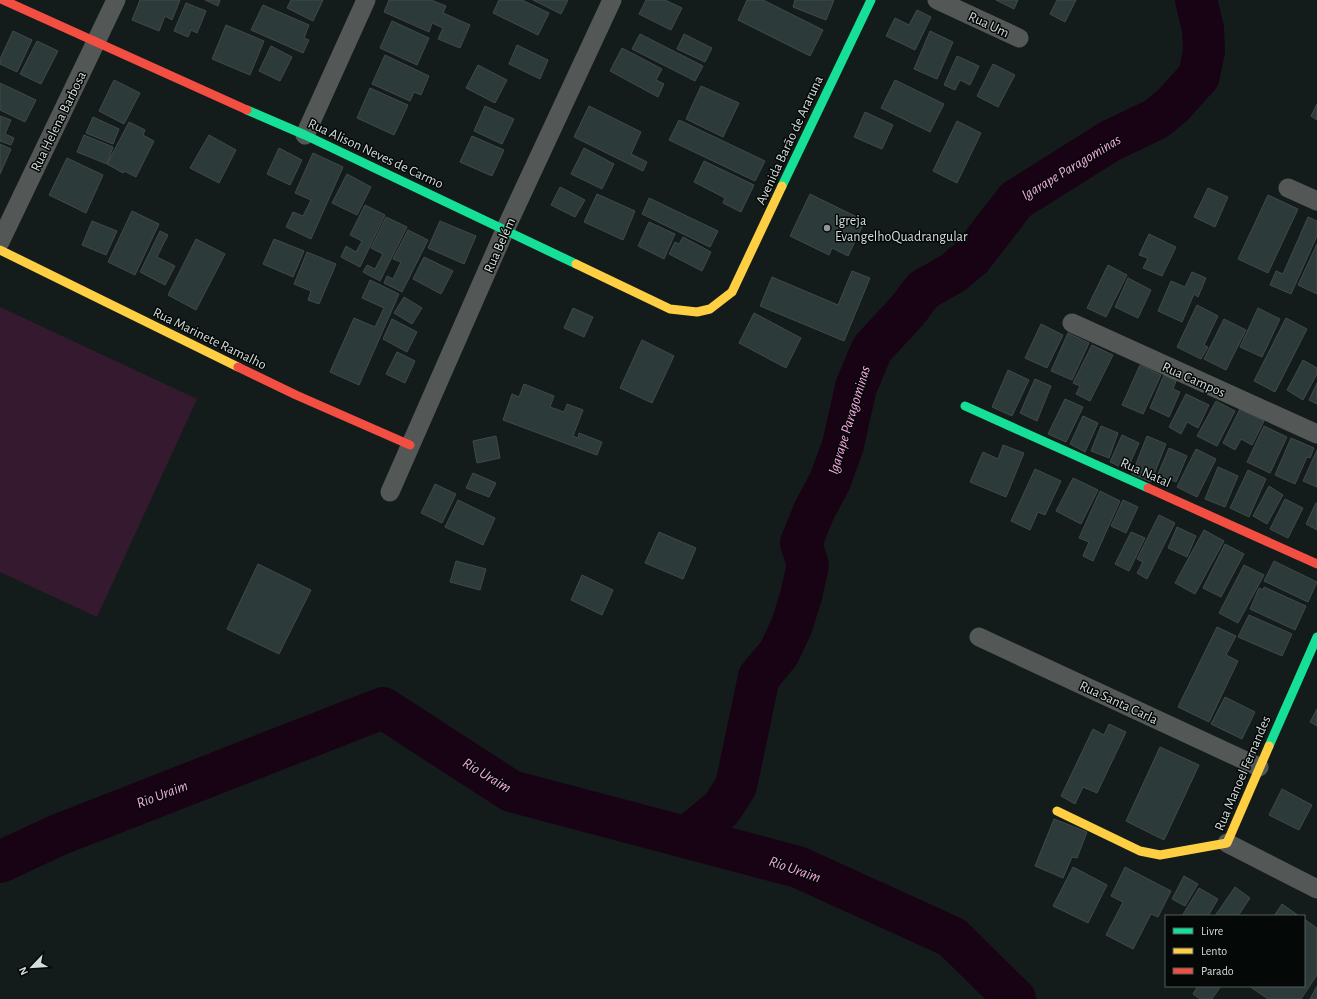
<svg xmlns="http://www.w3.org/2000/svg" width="1317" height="999" viewBox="0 0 1317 999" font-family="'Alegreya Sans',sans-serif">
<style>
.green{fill:#34192f}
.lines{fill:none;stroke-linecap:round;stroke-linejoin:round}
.river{stroke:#180314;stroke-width:42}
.building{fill:#2c3a39;stroke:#424948}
.street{stroke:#535756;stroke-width:19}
.fast{stroke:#16e098;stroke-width:9}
.slow{stroke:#ffcf43;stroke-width:9}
.jam{stroke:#f24e42;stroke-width:9}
.poi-dot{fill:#909998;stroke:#040807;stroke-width:1.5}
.labels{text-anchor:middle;stroke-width:3;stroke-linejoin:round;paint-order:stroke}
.street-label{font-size:14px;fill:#d3dcdb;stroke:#040807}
.poi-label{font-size:14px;fill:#d3dcdb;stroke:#040807;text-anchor:start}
.water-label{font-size:15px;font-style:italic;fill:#f7a7e3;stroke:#040807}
</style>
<rect width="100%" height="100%" fill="#141c1b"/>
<path class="green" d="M 0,307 L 197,399 L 97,617 L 0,572 Z"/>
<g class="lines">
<path class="river" d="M 687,837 L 722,808 L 736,786 L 759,677 L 779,653 L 792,625 L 801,596 L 808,565 L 801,543 L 814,511 L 830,481 L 843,445 L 856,387 L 872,349 L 908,310 L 923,290 L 953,273 L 972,257 L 1016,200 L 1110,141 L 1156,119 L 1173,105 L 1199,76 L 1204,51 L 1203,29 L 1196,0
M 0,862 L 58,835 L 383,708 L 511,791 L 798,867 L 952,937 L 1015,999"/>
</g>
<path class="building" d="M 140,0 L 180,0 L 172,20 L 165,16 L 159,31 L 132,20 Z
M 205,0 L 220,0 L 218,6 Z
M 291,0 L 323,0 L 313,21 L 287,8 Z
M 389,0 L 431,0 L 446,6 L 443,13 L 470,25 L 460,48 L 438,39 L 443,28 L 432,23 L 429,32 L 384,12 Z
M 499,0 L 522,0 L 549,13 L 538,35 L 493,13 Z
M 533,0 L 568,0 L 561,14 Z
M 646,0 L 665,0 L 682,8 L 671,30 L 639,14 Z
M 747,0 L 763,0 L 823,30 L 810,56 L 738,20 Z
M 795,0 L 834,0 L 826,20 L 793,7 Z
M 996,0 L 1018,0 L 1014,9 Z
M 1057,0 L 1076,0 L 1065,22 L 1050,14 Z
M 186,3 L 206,11 L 197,33 L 191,30 L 188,37 L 174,31 Z
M 263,5 L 309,25 L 304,38 L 309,40 L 303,53 L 251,30 Z
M 917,10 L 931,17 L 915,50 L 886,36 L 895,18 L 909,25 Z
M 392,21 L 429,38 L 417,65 L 380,48 Z
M 226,25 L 264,41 L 250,75 L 212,59 Z
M 13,31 L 32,40 L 17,72 L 0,64 L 0,59 Z
M 930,31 L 953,42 L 937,79 L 914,69 Z
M 640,34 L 703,66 L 695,81 L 632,49 Z
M 684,34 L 712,48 L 705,62 L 677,49 Z
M 37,41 L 58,51 L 41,84 L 20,74 Z
M 517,45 L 548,60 L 540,79 L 509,64 Z
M 271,46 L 292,57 L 280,81 L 259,71 Z
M 622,48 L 662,69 L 656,80 L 664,84 L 658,97 L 610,71 Z
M 385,55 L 429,76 L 421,95 L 414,92 L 410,101 L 372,84 Z
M 957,56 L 979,66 L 970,85 L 960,80 L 955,90 L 944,85 Z
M 993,64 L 1015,75 L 998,107 L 977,96 Z
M 478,65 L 507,80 L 495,103 L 466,88 Z
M 114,80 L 140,93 L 124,124 L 99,111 Z
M 895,80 L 944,104 L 930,132 L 881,108 Z
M 0,83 L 36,100 L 25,122 L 0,110 Z
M 701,86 L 739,103 L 723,137 L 686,119 Z
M 370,88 L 408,105 L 394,135 L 357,118 Z
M 1317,104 L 1317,120 L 1311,116 Z
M 485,106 L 514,119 L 502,144 L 474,131 Z
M 589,106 L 641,132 L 631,154 L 647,162 L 643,171 L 574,137 Z
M 865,112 L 893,125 L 882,149 L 854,137 Z
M 0,116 L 11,120 L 5,134 L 14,138 L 11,145 L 0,141 Z
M 93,117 L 119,129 L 113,144 L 86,133 Z
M 679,120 L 765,161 L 755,181 L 669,140 Z
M 957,121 L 981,133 L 957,183 L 933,171 Z
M 129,122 L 145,130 L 143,135 L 154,141 L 136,177 L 124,171 L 123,173 L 107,164 Z
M 84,135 L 113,147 L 107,164 L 77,152 Z
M 209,135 L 236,150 L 219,183 L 190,168 Z
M 472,136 L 504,150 L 492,176 L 460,162 Z
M 0,144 L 11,149 L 0,174 Z
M 279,148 L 302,160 L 290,185 L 267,174 Z
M 584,148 L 614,164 L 602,189 L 571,174 Z
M 313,153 L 343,167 L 311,239 L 286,227 L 293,212 L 303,216 L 311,200 L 295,193 Z
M 67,158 L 103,175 L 86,213 L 49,195 Z
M 704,161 L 754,185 L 741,212 L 723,203 L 725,198 L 694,182 Z
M 347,174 L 371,187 L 357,215 L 332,203 Z
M 560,187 L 585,200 L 575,217 L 551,205 Z
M 1208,188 L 1228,197 L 1215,227 L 1194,217 Z
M 597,194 L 635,211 L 623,240 L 584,222 Z
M 810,194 L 865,221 L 848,256 L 832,248 L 829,255 L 790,236 Z
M 1268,195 L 1298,209 L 1268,273 L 1238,259 Z
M 649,198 L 718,231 L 710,247 L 642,214 Z
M 365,205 L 385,215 L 360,267 L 341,257 L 346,246 L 356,252 L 362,241 L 350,235 Z
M 132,211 L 159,224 L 135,275 L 108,262 Z
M 386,217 L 407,227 L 380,281 L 363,272 L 367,265 L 375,269 L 383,254 L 371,248 Z
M 1308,217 L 1317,221 L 1317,236 L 1291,294 L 1270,285 L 1276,271 L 1283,274 Z
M 92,221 L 117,231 L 106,255 L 82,245 Z
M 440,221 L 476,236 L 464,264 L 428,248 Z
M 649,222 L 675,234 L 664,259 L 638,246 Z
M 408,230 L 428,240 L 402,292 L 384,283 L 387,276 L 393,279 L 401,262 L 393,259 Z
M 160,231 L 168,235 L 157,257 L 175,266 L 165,285 L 140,272 Z
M 1149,234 L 1176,247 L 1162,276 L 1143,268 L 1148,258 L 1139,255 Z
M 683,237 L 711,252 L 702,271 L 669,254 L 675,242 L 679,244 Z
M 196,239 L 225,254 L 196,310 L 168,295 Z
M 274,239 L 304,251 L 293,277 L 263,264 Z
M 1317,244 L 1317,294 L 1298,285 Z
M 307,252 L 336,264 L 319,304 L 308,300 L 311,291 L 294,284 Z
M 424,257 L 453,271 L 441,294 L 413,279 Z
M 1108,265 L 1127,275 L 1106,317 L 1087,308 Z
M 852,271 L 870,278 L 844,341 L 760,306 L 772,277 L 838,305 Z
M 1192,272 L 1206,278 L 1198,297 L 1194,294 L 1182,322 L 1158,311 L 1171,281 L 1185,287 Z
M 1128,278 L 1151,290 L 1138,318 L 1115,307 Z
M 370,280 L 399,294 L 359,385 L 330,372 L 354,318 L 375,327 L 384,308 L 362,298 Z
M 404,297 L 422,308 L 412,324 L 394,313 Z
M 1197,305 L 1218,316 L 1204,345 L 1208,347 L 1201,359 L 1177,347 Z
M 573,308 L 593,317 L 584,337 L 564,328 Z
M 1258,308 L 1280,319 L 1262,357 L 1240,347 Z
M 754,313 L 801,338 L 786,368 L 739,343 Z
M 1286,318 L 1307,329 L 1275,392 L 1254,381 Z
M 392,319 L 417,332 L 407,352 L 383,339 Z
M 1224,319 L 1246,330 L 1226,370 L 1204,359 Z
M 1041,324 L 1063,335 L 1047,368 L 1025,358 Z
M 1068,333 L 1089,343 L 1072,380 L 1051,371 Z
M 642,340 L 674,356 L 652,403 L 620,388 Z
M 1092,345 L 1113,355 L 1090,401 L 1076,394 L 1080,386 L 1073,383 Z
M 397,352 L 415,361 L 405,383 L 386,374 Z
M 1303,360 L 1317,368 L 1317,374 L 1303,400 L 1287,390 Z
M 1140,365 L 1161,375 L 1143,414 L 1122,405 Z
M 1008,370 L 1029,380 L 1012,416 L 992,407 Z
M 1164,375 L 1176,381 L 1173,389 L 1180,392 L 1169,417 L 1150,408 Z
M 1035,379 L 1051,386 L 1037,421 L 1020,413 Z
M 1317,383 L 1317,404 L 1309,400 Z
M 524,384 L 554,396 L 550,407 L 564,412 L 567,404 L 583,410 L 573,436 L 578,438 L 579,433 L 602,442 L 597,455 L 503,420 L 512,394 L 519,397 Z
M 1186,394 L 1209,405 L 1198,428 L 1187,422 L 1181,434 L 1169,427 Z
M 1065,399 L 1083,407 L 1066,442 L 1048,434 Z
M 1216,401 L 1235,411 L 1217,446 L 1197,436 Z
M 1240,409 L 1264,421 L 1252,445 L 1241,439 L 1235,450 L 1223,443 Z
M 1083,416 L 1098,423 L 1085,452 L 1070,444 Z
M 1101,426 L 1118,433 L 1109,458 L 1091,451 Z
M 1264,426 L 1287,437 L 1270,473 L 1247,462 Z
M 1122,435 L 1139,443 L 1127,470 L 1110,462 Z
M 496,436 L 500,458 L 477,463 L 473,441 Z
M 1147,436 L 1166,444 L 1151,482 L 1132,474 Z
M 1291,438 L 1314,448 L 1310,458 L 1307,457 L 1295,484 L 1275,475 Z
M 1003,445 L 1024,453 L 1006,497 L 970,482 L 983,452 L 998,459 Z
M 1169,448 L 1187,456 L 1176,482 L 1158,474 Z
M 1196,449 L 1216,459 L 1197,497 L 1177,487 Z
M 1317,450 L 1317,487 L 1303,481 Z
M 1218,467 L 1238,476 L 1225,507 L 1205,499 Z
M 1035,469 L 1061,481 L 1045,515 L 1038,512 L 1030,530 L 1011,521 Z
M 1248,470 L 1266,479 L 1249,517 L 1230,508 Z
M 473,473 L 496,483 L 489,497 L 466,488 Z
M 1073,478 L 1098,490 L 1081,524 L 1056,511 Z
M 435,484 L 456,494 L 442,523 L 421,513 Z
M 1269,486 L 1283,495 L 1267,524 L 1253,516 Z
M 1100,491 L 1120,501 L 1093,561 L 1083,556 L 1089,542 L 1079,538 Z
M 1285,499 L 1303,508 L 1288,538 L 1270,529 Z
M 458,500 L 495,518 L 483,545 L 445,527 Z
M 1123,500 L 1138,507 L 1126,533 L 1111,526 Z
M 1316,503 L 1317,503 L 1317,530 L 1306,524 Z
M 1159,515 L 1175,523 L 1147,579 L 1137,573 L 1143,562 L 1137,559 Z
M 1177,527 L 1196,536 L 1187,557 L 1168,548 Z
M 1204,530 L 1224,541 L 1195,594 L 1175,583 Z
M 659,532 L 696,548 L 683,579 L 645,563 Z
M 1131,532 L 1145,538 L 1129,571 L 1115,564 Z
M 1225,544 L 1244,554 L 1221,597 L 1203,588 Z
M 456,561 L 486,569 L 480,590 L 450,582 Z
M 1274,561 L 1317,582 L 1308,602 L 1264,581 Z
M 258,564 L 311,590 L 279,654 L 227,629 Z
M 1244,565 L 1264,575 L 1238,623 L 1219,613 Z
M 582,575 L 613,590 L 602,615 L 571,600 Z
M 1264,587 L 1306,606 L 1295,630 L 1250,609 L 1259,588 L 1263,590 Z
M 1249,615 L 1292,634 L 1282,656 L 1238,637 Z
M 1217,627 L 1236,636 L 1226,655 L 1238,661 L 1209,722 L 1178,707 Z
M 1225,697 L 1255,712 L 1242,739 L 1211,724 Z
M 1317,709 L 1317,726 L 1310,722 Z
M 1109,724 L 1126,732 L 1097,793 L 1083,787 L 1075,804 L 1061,796 L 1093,729 L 1104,735 Z
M 1160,747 L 1199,765 L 1164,840 L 1126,821 Z
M 1282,789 L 1312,805 L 1299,830 L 1269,815 Z
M 1054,819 L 1087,832 L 1077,858 L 1072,857 L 1063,878 L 1035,866 Z
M 1073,867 L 1107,885 L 1088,923 L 1053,906 Z
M 1125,867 L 1171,891 L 1158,917 L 1151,914 L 1133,949 L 1106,935 L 1123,902 L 1111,896 Z
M 1184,876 L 1198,884 L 1185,906 L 1172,899 Z
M 1235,887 L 1250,898 L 1238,916 L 1215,916 Z
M 1199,888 L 1218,899 L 1208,916 L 1182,916 Z
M 1282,904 L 1299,916 L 1274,916 Z
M 1304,919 L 1317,928 L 1317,975 L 1301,999 L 1268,999 L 1249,986 L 1304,986 Z
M 1198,986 L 1221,986 L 1212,999 L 1200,999 L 1193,994 Z
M 1317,986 L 1317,999 L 1310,999 Z"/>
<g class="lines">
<path class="street" d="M 937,0 L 1019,38
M 305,135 L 366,0
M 1288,188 L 1317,201
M 0,242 L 116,0
M 1072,323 L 1317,434
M 390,492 L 505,230 L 612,0
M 979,637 L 1259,767
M 1227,843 L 1317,889"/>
<path class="fast" d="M 247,110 L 305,135 L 576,264
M 782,186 L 871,0
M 965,406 L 1148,488
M 1269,746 L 1317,637"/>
<path class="slow" d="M 0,250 L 238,367
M 576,264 L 670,309 L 697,312 L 710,309 L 732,292 L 782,186
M 1057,811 L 1140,851 L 1160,855 L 1227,843 L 1269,746"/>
<path class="jam" d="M 3,0 L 247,110
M 238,367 L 296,395 L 410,445
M 1148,488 L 1317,564"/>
</g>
<circle class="poi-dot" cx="827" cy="228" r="4"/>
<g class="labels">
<g class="street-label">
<text transform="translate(989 24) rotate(25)" y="5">Rua Um</text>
<text transform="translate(58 121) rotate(-64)" y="5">Rua Helena Barbosa</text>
<text transform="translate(789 140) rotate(-65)" y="5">Avenida Barão de Araruna</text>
<text transform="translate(376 153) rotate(25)" y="5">Rua Alison Neves de Carmo</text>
<text transform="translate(499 245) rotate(-66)" y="5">Rua Belém</text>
<text transform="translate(210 338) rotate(26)" y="5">Rua Marinete Ramalho</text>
<text transform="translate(1194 379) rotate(24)" y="5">Rua Campos</text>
<text transform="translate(1146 472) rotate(24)" y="5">Rua Natal</text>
<text transform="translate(1119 702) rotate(25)" y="5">Rua Santa Carla</text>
<text transform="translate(1242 773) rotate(-67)" y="5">Rua Manoel Fernandes</text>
</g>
<g class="poi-label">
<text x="835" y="225">Igreja<tspan x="835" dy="16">EvangelhoQuadrangular</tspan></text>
</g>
<g class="water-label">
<text transform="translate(1071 167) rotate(-31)" y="5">Igarape Paragominas</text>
<text transform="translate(849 420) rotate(-73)" y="5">Igarape Paragominas</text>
<text transform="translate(487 775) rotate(31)" y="5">Rio Uraim</text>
<text transform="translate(162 794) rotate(-21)" y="5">Rio Uraim</text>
<text transform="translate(795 869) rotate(19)" y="5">Rio Uraim</text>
</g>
</g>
<rect x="1165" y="915" width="140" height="72" fill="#040807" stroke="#575d5c"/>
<rect x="1173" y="928" width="20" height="6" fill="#16e098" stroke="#575d5c"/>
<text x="1201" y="935" font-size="12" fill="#d3dcdb">Livre</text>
<rect x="1173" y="948" width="20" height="6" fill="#ffcf43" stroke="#575d5c"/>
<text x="1201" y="955" font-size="12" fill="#d3dcdb">Lento</text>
<rect x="1173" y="968" width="20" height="6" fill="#f24e42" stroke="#575d5c"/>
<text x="1201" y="975" font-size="12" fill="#d3dcdb">Parado</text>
<g transform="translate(32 967) rotate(245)" stroke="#040807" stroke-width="3" paint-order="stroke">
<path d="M0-3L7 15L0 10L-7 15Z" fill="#d3dcdb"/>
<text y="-6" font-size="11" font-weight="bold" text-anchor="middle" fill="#d3dcdb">N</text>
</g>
</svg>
